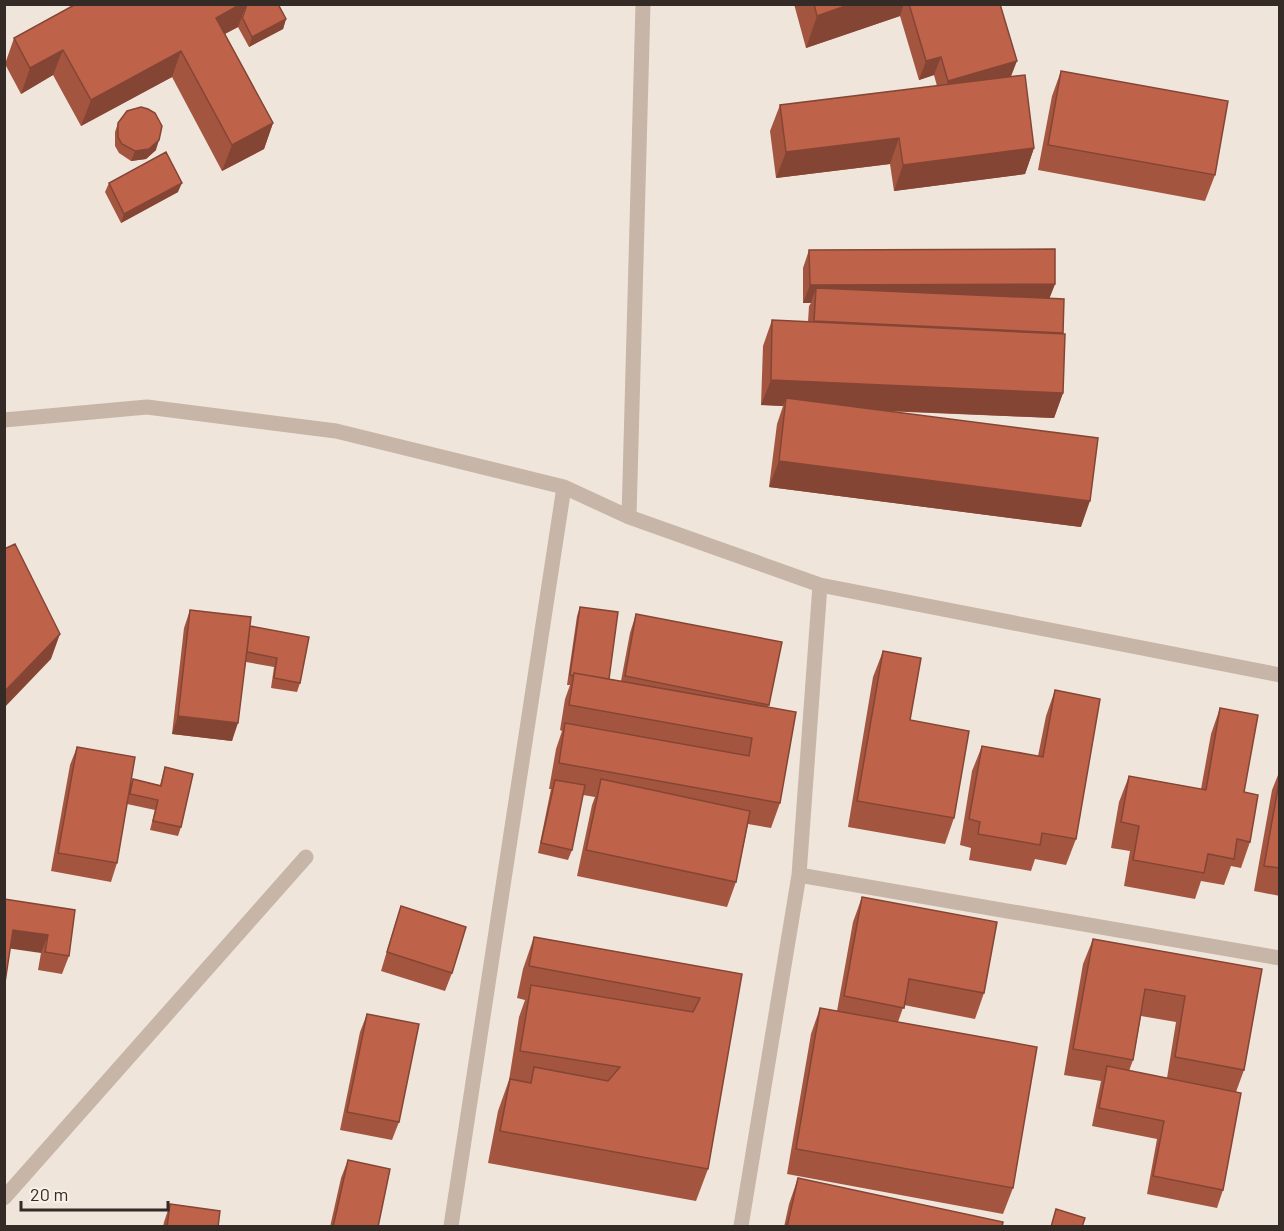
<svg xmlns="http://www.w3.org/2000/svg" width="1284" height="1231" viewBox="0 0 1284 1231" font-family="Barlow,sans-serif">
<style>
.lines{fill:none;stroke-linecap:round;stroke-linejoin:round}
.minor{stroke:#c7b5a7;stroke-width:15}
.wall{fill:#a35540;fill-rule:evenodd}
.shaded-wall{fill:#854534}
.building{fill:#be634a;stroke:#854534;stroke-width:1.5}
</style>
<rect width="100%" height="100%" fill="#f0e5db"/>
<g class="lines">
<path class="minor" d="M 4,420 L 147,407 L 336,431 L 564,487 L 629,517 L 820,585 L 799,875 L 741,1226
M 629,517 L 643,4
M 820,585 L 1280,675
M 799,875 L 1280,958
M 4,1198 L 306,857
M 451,1226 L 564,487"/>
</g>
<path class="wall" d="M 76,4 L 286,19 L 283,29 L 249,47 L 238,27 L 225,34 L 273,123 L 264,149 L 222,171 L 172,77 L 81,126 L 53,75 L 21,94 L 5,64 L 14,38 Z
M 794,4 L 1000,4 L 1011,77 L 1034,148 L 1025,174 L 894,191 L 890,164 L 776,178 L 770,131 L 780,105 L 937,86 L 934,75 L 919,80 L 900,16 L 806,48 Z
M 1061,71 L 1215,175 L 1205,201 L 1038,170 L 1052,96 Z
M 118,123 L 156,150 L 146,159 L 131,161 L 119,153 L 115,146 L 115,132 Z
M 109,183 L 178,192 L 121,223 L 105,192 Z
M 809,250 L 1055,284 L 1049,299 L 1063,334 L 1063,393 L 1054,418 L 882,411 L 1081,527 L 769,487 L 777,424 L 783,406 L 761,405 L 763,346 L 772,320 L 808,322 L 809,306 L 811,303 L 803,303 L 803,268 Z
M 580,607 L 609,679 L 621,681 L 630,633 L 636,614 L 769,705 L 768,707 L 780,803 L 771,828 L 748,824 L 736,882 L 727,907 L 577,876 L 592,805 L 595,797 L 583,795 L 572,850 L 568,860 L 538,853 L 551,789 L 549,789 L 556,749 L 562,731 L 560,730 L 565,699 L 570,685 L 567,685 L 577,616 Z
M 190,610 L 250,626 L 300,683 L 297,692 L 271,688 L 274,667 L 246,662 L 232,741 L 172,734 L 184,628 Z
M 883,651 L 910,720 L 954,818 L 945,844 L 848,827 L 873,677 Z
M 1055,690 L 1076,839 L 1066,865 L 1035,859 L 1031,871 L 969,860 L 971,848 L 960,845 L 972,771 L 982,746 L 1038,756 L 1046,716 Z
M 1220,708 L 1244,792 L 1250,842 L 1241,868 L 1231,866 L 1224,885 L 1201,881 L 1195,899 L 1124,886 L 1130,851 L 1111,848 L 1119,802 L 1129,776 L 1201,789 L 1211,734 Z
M 77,747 L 129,789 L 133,779 L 160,785 L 165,767 L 181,827 L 178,836 L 150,830 L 155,810 L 127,804 L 117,863 L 111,882 L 51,871 L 70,765 Z
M 1280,770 L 1280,896 L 1254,891 L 1272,790 Z
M 862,897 L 984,993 L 975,1019 L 904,1005 L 898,1022 L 1013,1188 L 1003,1214 L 787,1174 L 811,1034 L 820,1008 L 837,1011 L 853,922 Z
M 4,899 L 75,910 L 69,956 L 62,974 L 38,970 L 41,953 Z
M 401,906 L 452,973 L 445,991 L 381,971 L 395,924 Z
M 534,937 L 742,974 L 708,1169 L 696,1201 L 488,1163 L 498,1111 L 509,1080 L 519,1017 L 525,1000 L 517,998 L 523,969 Z
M 1093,939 L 1262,969 L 1244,1070 L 1236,1092 L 1223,1190 L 1217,1208 L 1147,1194 L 1157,1139 L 1092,1126 L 1101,1081 L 1064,1075 L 1083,964 ZM 1141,1016 L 1176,1022 L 1167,1078 L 1129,1071 L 1133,1060 Z
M 367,1014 L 399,1122 L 392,1140 L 340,1130 L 360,1032 Z
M 348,1160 L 378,1227 L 330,1227 L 341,1178 Z
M 798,1178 L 1002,1227 L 784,1227 L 789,1204 Z
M 170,1204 L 218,1227 L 163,1227 L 164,1222 Z"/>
<path class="shaded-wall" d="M 241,4 L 247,4 L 238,27 L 207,43 L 216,18 Z
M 851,4 L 904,4 L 900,16 L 806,48 L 817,16 Z
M 286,19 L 283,29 L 249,47 L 252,37 Z
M 63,50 L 53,75 L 21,94 L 30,68 Z
M 181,51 L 172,77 L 81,126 L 91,100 Z
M 941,57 L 934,75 L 919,80 L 926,61 Z
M 1017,61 L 1010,79 L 941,99 L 948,81 Z
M 273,123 L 264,149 L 222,171 L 232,145 Z
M 899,138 L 890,164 L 776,178 L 786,152 Z
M 159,140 L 156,150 L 146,159 L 131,161 L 135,151 Z
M 1034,148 L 1025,174 L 894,191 L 903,165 Z
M 182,183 L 178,192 L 121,223 L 124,214 Z
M 1055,284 L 1048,302 L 816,288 L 811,303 L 803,303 L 810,285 Z
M 814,321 L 1063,333 L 1057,351 L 807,339 Z
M 771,380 L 1063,393 L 1054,418 L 785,406 L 786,398 L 783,406 L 761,405 Z
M 779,461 L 1090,501 L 1081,527 L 769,487 Z
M 60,634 L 51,659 L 4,708 L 4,692 Z
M 178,716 L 238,723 L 232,741 L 172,734 Z
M 13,930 L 48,935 L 41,953 L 6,948 Z"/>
<path class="building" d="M 76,4 L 241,4 L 216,18 L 273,123 L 232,145 L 181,51 L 91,100 L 63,50 L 30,68 L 14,38 Z
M 247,4 L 278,4 L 286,19 L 252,37 L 242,17 L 243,16 Z
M 814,4 L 851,4 L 817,16 Z
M 909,4 L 1000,4 L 1017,61 L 948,81 L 941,57 L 926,61 Z
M 1061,71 L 1228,101 L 1215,175 L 1048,145 Z
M 1025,75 L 1034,148 L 903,165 L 899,138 L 786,152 L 780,105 Z
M 141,107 L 148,109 L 155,113 L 162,126 L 159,140 L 149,149 L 135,151 L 122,144 L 118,137 L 118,123 L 127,111 Z
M 166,152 L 182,183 L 124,214 L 109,183 Z
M 1055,249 L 1055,284 L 810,285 L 809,250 Z
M 816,288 L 1064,299 L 1063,333 L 814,321 Z
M 772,320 L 1065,334 L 1063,393 L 771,380 Z
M 786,398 L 1098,438 L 1090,501 L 779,461 Z
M 15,544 L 60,634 L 4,692 L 4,549 Z
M 580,607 L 618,612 L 609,679 L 574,673 L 573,676 L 570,675 Z
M 190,610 L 251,617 L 238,723 L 178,716 Z
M 636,614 L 782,642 L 769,705 L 625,676 Z
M 250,626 L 309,637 L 300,683 L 274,678 L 277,658 L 247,652 Z
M 883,651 L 921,658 L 910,720 L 969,731 L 954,818 L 857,801 Z
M 574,673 L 796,712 L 780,803 L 559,763 L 565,723 L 749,756 L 752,738 L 569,705 Z
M 1055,690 L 1100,699 L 1076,839 L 1042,833 L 1040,845 L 978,834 L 980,822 L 969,819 L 982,746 L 1043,757 Z
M 1220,708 L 1258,715 L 1244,792 L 1258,795 L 1250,842 L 1237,839 L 1234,859 L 1208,854 L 1204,873 L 1133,860 L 1139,826 L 1121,822 L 1129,776 L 1206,790 Z
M 77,747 L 135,757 L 117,863 L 58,853 Z
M 165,767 L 193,774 L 181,827 L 153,821 L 158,800 L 130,794 L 133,779 L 161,786 Z
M 1280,777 L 1280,868 L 1264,866 Z
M 601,779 L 750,811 L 736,882 L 586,850 Z
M 555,780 L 585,785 L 572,850 L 541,843 Z
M 862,897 L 997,922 L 984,993 L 909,979 L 904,1008 L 844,996 Z
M 4,899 L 75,910 L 69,956 L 45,952 L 48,935 L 13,930 L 4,989 Z
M 401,906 L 466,927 L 452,973 L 387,952 Z
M 534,937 L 742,974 L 708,1169 L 500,1131 L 510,1079 L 531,1083 L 534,1067 L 608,1081 L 620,1067 L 520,1051 L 531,985 L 693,1012 L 700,998 L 529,966 Z
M 1093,939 L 1262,969 L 1244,1070 L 1175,1057 L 1185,996 L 1145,989 L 1133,1060 L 1073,1049 Z
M 820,1008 L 1037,1047 L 1013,1188 L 796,1149 Z
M 367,1014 L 419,1024 L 399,1122 L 347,1112 Z
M 1107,1066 L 1241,1093 L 1223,1190 L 1153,1176 L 1164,1121 L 1099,1108 Z
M 348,1160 L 390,1169 L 378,1227 L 333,1227 Z
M 798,1178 L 1003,1222 L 1002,1227 L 787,1227 Z
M 170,1204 L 220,1211 L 218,1227 L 167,1227 Z
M 1056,1209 L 1085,1218 L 1082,1227 L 1051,1227 Z"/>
<rect width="1284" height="1231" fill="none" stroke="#342b27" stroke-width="12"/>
<path d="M21 1201v9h147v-9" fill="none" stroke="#342b27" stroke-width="3"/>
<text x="30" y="1201" font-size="18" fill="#342b27" stroke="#f8efe7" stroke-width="4.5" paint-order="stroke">20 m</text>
</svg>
